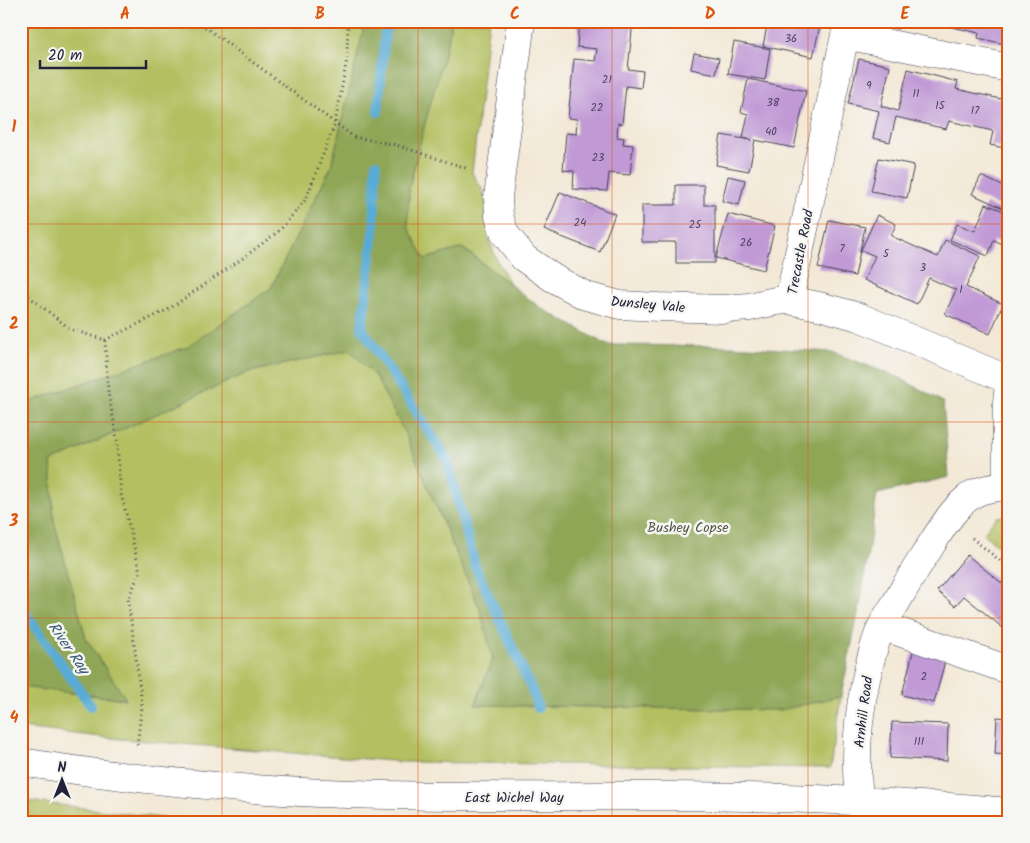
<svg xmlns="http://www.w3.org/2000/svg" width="1030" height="843" viewBox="0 0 1030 843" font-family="Kalam,sans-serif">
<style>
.green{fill:#b3bf61;stroke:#6a704e}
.forest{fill:#8ea657;stroke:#586449}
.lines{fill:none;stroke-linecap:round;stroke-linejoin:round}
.stream{stroke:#59abd4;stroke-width:10}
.building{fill:#c099d5}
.minor-casing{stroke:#414052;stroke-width:29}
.path{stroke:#414052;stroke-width:3;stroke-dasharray:1 4;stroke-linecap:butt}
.minor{stroke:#fff;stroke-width:28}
.grid{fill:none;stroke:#de560e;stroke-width:1;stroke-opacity:0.55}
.labels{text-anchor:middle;stroke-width:5;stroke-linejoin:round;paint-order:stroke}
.number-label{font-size:11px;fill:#4a4062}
.street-label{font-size:14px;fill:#22223b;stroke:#f6f6f2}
.park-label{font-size:14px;fill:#555948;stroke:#f6f6f2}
.water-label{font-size:15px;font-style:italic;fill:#385978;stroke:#f6f6f2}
.neatline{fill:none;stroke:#de560e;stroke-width:2}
.grid-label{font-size:16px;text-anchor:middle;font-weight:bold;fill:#de560e}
</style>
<rect width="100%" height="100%" fill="#f6f6f2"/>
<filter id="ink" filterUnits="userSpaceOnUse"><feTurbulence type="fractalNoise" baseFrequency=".02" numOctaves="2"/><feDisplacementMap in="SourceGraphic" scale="10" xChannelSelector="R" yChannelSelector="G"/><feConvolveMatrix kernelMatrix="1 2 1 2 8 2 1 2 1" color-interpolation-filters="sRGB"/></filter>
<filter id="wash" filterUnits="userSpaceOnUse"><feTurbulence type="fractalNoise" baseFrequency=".0096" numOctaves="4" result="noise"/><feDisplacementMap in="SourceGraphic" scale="20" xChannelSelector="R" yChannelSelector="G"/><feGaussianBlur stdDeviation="1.12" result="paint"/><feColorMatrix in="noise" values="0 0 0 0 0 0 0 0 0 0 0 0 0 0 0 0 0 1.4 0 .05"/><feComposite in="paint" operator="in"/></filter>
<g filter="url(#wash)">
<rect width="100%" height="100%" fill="#f3e8d5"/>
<path class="green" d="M 21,21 L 363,21 L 363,32 L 331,167 L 271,288 L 187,347 L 21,405 Z
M 451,21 L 489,21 L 472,173 L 483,190 L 486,207 L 489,240 L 497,260 L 511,285 L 463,248 L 425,259 L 408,227 L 409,188 L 424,127 L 449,36 Z
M 349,350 L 375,376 L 404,431 L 480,609 L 493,659 L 475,705 L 780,710 L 841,696 L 830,768 L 403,762 L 120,739 L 21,728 L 21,687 L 125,699 L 86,639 L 54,521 L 51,462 L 249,372 Z
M 1009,515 L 1009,556 L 984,534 L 989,525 L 997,517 Z
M 21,800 L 194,822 L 21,822 Z"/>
<path class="forest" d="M 363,21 L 451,21 L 449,36 L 424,127 L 409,188 L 408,227 L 425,259 L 462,248 L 541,308 L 607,345 L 730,346 L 832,352 L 900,378 L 943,402 L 949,477 L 877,494 L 861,599 L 841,696 L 780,710 L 475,705 L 493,659 L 480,609 L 404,431 L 375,376 L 349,350 L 249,372 L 51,462 L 54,521 L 86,639 L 126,699 L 21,687 L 21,405 L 187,347 L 271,288 L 331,167 L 363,32 Z"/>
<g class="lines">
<path class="stream" d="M 378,112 L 386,21
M 376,164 L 374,231 L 362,328 L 447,459 L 475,566 L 532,690 L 538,708
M 21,607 L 91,706"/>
</g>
<g id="blocks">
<path class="building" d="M 579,21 L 633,21 L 628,69 L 643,71 L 641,88 L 626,86 L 622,124 L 618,123 L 617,137 L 624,138 L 623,144 L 633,145 L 630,175 L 609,173 L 607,191 L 573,189 L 574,171 L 563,170 L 566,133 L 576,134 L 577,119 L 568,118 L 574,59 L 595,61 L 597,49 L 577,47 Z
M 768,21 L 821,21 L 813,57 L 763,46 Z
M 864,21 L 900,21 L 898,29 L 864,22 Z
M 906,21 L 1009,21 L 1009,45 L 978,38 L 979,33 L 930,22 L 929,27 Z
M 734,42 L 770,49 L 765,80 L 728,74 Z
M 694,53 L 719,58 L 716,74 L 691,69 Z
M 859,59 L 890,66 L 881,106 L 898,111 L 908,69 L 958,82 L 956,89 L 1001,99 L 1002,95 L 1009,97 L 1009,149 L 990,145 L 993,131 L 949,121 L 946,129 L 896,117 L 890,142 L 873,138 L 879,111 L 848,104 Z
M 748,79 L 806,91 L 794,148 L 755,140 L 749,171 L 716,165 L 721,135 L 751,140 L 743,138 L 748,114 L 741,112 Z
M 879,158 L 914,165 L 907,198 L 871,191 Z
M 728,176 L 745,180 L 739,205 L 722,201 Z
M 981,176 L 1009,189 L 1009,201 L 1005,209 L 972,194 Z
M 676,185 L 704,185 L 704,205 L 715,205 L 715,263 L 676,263 L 676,242 L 642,242 L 642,205 L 676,205 Z
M 560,192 L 615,214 L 600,252 L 544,230 Z
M 986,204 L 1009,213 L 1009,247 L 994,240 L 988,256 L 950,240 L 957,224 L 975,231 Z
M 728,214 L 775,226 L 764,270 L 716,258 Z
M 877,215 L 896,224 L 891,236 L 938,257 L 945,240 L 980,256 L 966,287 L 1003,304 L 990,334 L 945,314 L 956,290 L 929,278 L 917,304 L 864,280 L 875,256 L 861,250 Z
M 829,220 L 865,227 L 855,276 L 818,268 Z
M 967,555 L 1009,589 L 1009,633 L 964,596 L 955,606 L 937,591 Z
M 914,648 L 946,657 L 934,703 L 902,695 Z
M 997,717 L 1009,718 L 1009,755 L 995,754 Z
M 892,722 L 948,724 L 947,761 L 890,758 Z"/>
</g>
</g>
<g filter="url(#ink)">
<use href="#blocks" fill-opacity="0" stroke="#414052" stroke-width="1"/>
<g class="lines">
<g class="minor-casing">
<path id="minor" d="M 521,21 L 498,197 L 499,216 L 505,234 L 524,258 L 553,278 L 586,296 L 620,305 L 658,307 L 724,309 L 749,307 L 776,301 L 789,300
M 848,21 L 789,300 L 823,307 L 859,317 L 1009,380
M 845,35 L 1009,68
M 1009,385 L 1007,402 L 1007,486 L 1009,487
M 882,626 L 1009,670
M 21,762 C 141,781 266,793 388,795 C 482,797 577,796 671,796 C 784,796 896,802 1009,812
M 863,822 C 853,774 856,726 866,679 C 870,661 874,644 881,628 C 885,618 892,610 897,601 C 906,585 916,568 926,553 C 939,533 957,499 980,491 C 988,488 998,487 1007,486"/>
</g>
<path class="path" d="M 197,21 L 354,137 L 396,145 L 469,169
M 21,290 L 70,329 L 105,340 L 108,392 L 116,432 L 121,494 L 127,517 L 140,572 L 128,599 L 142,703 L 137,747
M 105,340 L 169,309 L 239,261 L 280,230 L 306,199 L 335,124 L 347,59 L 348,21
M 972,538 L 1009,568"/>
<use href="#minor" class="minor"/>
</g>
</g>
<path class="grid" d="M 222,21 L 222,822M 418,21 L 418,822M 612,21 L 612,822M 808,21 L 808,822M 21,224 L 1009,224M 21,422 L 1009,422M 21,618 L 1009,618"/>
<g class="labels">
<g class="number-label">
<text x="791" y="42">36</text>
<text x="607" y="83">21</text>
<text x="869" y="89">9</text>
<text x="916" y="97">11</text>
<text x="773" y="106">38</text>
<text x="940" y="109">15</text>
<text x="597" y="111">22</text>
<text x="975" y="114">17</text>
<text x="771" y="135">40</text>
<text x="598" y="161">23</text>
<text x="580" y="226">24</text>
<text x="695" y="228">25</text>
<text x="746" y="246">26</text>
<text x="842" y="252">7</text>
<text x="886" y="257">5</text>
<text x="923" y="271">3</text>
<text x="961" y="293">1</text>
<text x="924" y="680">2</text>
<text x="919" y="745">111</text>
</g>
<g class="street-label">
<text transform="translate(800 252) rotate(-79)" y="5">Trecastle Road</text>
<text transform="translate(648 304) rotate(5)" y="5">Dunsley Vale</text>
<text transform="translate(863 712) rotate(-83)" y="5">Arnhill Road</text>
<text x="514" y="802">East Wichel Way</text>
</g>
<g class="park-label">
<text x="688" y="532">Bushey Copse</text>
</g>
<g class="water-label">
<text transform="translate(69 648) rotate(55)" y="5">River Ray</text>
</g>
</g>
<rect width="1030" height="843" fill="none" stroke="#f6f6f2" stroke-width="55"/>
<g transform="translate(62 780)" stroke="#f6f6f2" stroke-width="4" paint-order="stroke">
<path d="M0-4L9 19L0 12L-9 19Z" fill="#22223b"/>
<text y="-8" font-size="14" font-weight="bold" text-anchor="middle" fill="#22223b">N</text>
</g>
<path d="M40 60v8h106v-8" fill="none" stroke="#22223b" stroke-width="2.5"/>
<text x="48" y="60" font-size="15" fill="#22223b" stroke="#f6f6f2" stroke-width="4" paint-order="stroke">20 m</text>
<rect x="28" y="28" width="974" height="788" class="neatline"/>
<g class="grid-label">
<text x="125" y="19">A</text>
<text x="320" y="19">B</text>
<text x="515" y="19">C</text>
<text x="710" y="19">D</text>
<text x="905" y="19">E</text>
<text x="14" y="132">1</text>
<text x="14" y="329">2</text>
<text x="14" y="526">3</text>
<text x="14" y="723">4</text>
</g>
</svg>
